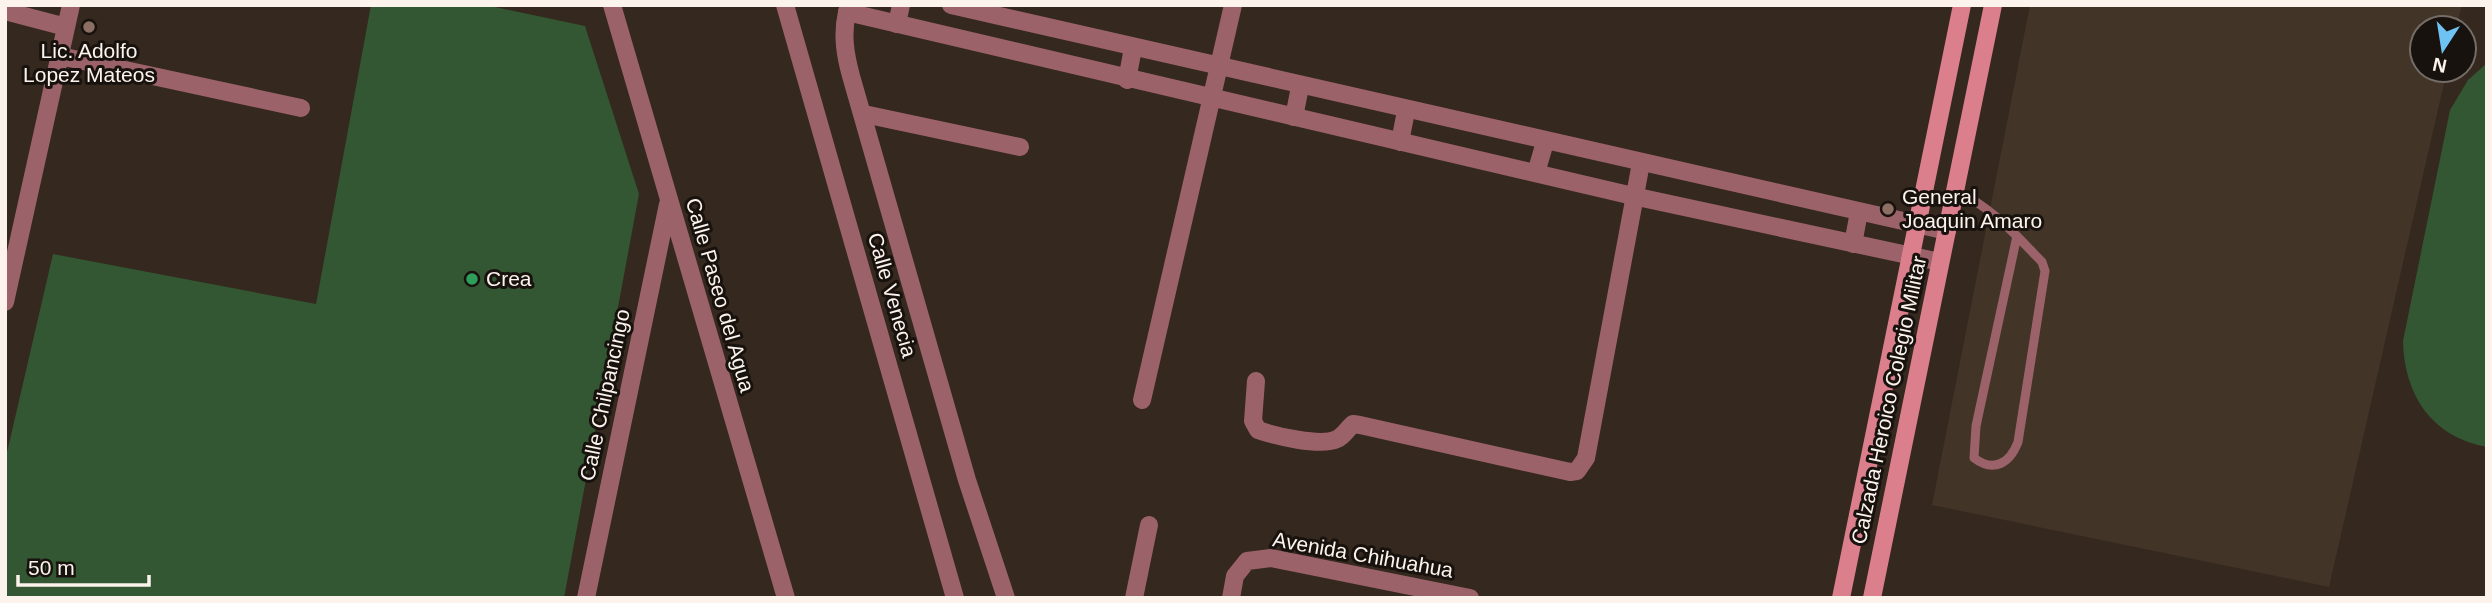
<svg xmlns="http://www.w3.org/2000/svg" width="2492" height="603" viewBox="0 0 2492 603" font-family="Arial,sans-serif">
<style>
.education{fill:#423427}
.green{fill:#325732}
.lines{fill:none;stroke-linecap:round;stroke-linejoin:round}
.service{stroke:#9c626a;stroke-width:9}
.minor{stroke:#9c626a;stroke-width:18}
.tertiary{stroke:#9c626a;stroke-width:18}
.secondary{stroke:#dc7f8c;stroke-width:18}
.education-dot{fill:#8d6e63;stroke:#18120e;stroke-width:2.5}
.leisure-dot{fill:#2e9e5b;stroke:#18120e;stroke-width:2.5}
.labels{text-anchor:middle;stroke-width:6;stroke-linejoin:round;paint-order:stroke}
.poi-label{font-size:21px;fill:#fcf3ec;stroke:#18120e;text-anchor:start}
.street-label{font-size:21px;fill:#fcf3ec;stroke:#18120e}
</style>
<rect width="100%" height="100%" fill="#35281e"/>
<path class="education" d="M 2030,5 L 2462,5 L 2456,28 L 2422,28 L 2422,70 L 2447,70 L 2329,587 L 1932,505 Z"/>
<path class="green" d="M 371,5 L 485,5 L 585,26 L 639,194 L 564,598 L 5,596 L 5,461 L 53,254 L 316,304 Z
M 2487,63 L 2487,447 C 2431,437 2404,394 2403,341 L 2450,110 L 2468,80 Z"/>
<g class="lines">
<path class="service" d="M 1955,190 C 1991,207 2014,233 2042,262 L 2045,271 L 2018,442 C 2010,463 1994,473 1974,458 L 1976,426 L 2017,236"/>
<path class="minor" d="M 612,5 L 786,598
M 5,11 L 66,27
M 847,12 C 842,35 845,54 851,76 L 967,480 L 1006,598
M 897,24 L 901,5
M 60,56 L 301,108
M 1127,80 L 1133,48
M 864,114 L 1020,147
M 1294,117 L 1300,87
M 1400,142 L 1406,111
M 1536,173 L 1545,142
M 1853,244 L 1859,212
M 5,302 L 71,5
M 1256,381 L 1253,421 L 1258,430 C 1275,436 1321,447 1337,439 C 1344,436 1347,429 1353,424 L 1360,425 L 1570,472 L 1577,471 L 1586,458 L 1641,163
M 1142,400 L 1233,5
M 586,598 L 668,204
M 1134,598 L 1149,525
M 1231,598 L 1235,576 L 1247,561 L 1271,558 L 1470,598"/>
<path class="tertiary" d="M 785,5 L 955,598
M 850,5 L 847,12 L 1633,196 L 1940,262
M 951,5 L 1947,231"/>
<path class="secondary" d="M 1841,598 L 1962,5
M 1872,598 L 1993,5"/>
</g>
<g class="education-dot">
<circle cx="89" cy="27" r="7"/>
<circle cx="1888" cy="209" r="7"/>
</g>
<circle class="leisure-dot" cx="472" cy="279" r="7"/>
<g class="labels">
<g class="poi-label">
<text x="89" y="58" text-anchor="middle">Lic. Adolfo<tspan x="89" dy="24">Lopez Mateos</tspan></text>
<text x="1902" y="204">General<tspan x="1902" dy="24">Joaquin Amaro</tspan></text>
<text x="486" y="286">Crea</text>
</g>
<g class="street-label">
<text transform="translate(720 295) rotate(74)" y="7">Calle Paseo del Agua</text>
<text transform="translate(892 295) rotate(74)" y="7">Calle Venecia</text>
<text transform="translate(605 395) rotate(-78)" y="7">Calle Chilpancingo</text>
<text transform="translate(1889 400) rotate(-78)" y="7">Calzada Heroico Colegio Militar</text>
<text transform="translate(1363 555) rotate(10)" y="7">Avenida Chihuahua</text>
</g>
</g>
<rect width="2492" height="603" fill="none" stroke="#fcf3ec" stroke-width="14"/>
<g transform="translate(2443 49) rotate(192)"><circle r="33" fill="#18120e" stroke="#736c67" stroke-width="2"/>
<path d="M0-5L12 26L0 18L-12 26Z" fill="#6fc2f4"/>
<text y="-10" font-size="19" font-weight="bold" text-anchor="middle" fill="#fcf3ec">N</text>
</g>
<path d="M18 575v10h131v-10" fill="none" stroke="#fcf3ec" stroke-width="3.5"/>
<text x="28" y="575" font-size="21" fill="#fcf3ec" stroke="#18120e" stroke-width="5" paint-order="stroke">50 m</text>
</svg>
